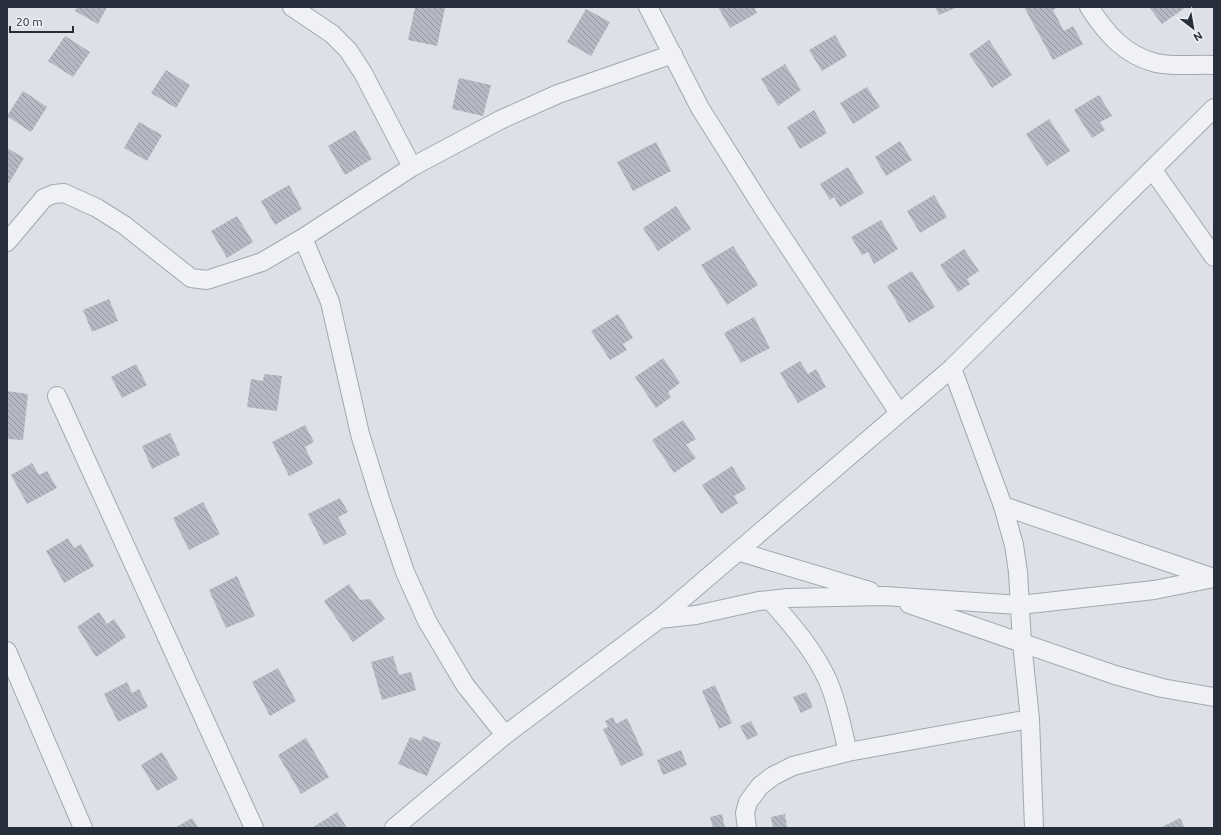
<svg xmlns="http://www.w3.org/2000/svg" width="1221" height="835" viewBox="0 0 1221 835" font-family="Ubuntu,sans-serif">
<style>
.building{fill:url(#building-back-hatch)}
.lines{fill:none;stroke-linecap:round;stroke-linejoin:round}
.street-casing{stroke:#a3a7b0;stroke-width:20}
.street{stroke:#eff1f5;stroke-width:18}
</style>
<defs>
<pattern id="building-back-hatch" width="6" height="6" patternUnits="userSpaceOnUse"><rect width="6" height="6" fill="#b4b9c3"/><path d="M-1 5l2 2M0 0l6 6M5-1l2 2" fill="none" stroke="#9297a0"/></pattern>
</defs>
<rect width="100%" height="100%" fill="#dde0e6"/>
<path class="building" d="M 77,7 L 107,7 L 98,24 L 75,11 Z
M 415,7 L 445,8 L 437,46 L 408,40 Z
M 718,7 L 754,7 L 757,13 L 730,28 Z
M 935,7 L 958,7 L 939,15 Z
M 1024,7 L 1059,7 L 1053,10 L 1064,31 L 1073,26 L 1083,44 L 1053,60 Z
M 1149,7 L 1186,7 L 1162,24 Z
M 586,9 L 610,22 L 591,56 L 567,42 Z
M 835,35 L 847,56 L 822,71 L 809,50 Z
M 65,36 L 90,52 L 73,77 L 48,61 Z
M 989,40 L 1012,75 L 992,88 L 969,54 Z
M 785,64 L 801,90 L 778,106 L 761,79 Z
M 166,70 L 190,85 L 176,108 L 151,93 Z
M 459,78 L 491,85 L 483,116 L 452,109 Z
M 867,87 L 880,107 L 853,124 L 840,103 Z
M 23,91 L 47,107 L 31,132 L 7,116 Z
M 1099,95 L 1112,116 L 1100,122 L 1105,130 L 1092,138 L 1074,110 Z
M 814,110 L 827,133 L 800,149 L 787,127 Z
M 1049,119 L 1070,151 L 1047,166 L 1026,134 Z
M 139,122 L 162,135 L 147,161 L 124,148 Z
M 355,130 L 372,159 L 345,175 L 328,146 Z
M 900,141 L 912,160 L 886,176 L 875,157 Z
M 656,142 L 671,171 L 633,191 L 617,162 Z
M 7,148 L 24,158 L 9,183 L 7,182 Z
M 848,167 L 864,193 L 840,207 L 834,197 L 830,200 L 820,184 Z
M 289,185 L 302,209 L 275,225 L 261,201 Z
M 934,195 L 947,217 L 920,233 L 907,211 Z
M 676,206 L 691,229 L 658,251 L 643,228 Z
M 237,216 L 253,242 L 227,258 L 211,231 Z
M 881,220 L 898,249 L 874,264 L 868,252 L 862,255 L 851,237 Z
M 733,246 L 758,285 L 727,305 L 701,265 Z
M 964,249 L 979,271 L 967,279 L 970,284 L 958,292 L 940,265 Z
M 912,271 L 935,307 L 909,323 L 887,286 Z
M 109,299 L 118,321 L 92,332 L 83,310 Z
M 618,314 L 633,338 L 623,344 L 627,350 L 610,360 L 591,331 Z
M 754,317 L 770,348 L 741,363 L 724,333 Z
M 663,358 L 680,383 L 668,392 L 671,397 L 656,408 L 635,377 Z
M 800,361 L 808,374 L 816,369 L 826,387 L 798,403 L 780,373 Z
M 136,364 L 147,385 L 122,398 L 111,377 Z
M 264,374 L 282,376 L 277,411 L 247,407 L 251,379 L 263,381 Z
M 7,391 L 28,394 L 23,440 L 7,439 Z
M 683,420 L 696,439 L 686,445 L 696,458 L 674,473 L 652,440 Z
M 305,425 L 314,442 L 305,447 L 313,464 L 289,476 L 272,442 Z
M 170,433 L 180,455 L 152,469 L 142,446 Z
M 32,463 L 39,475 L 47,471 L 57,488 L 27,504 L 11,475 Z
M 732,466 L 746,489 L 734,496 L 738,503 L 721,514 L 702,485 Z
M 340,498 L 348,512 L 338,517 L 347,534 L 324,545 L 308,514 Z
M 203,502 L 220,534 L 189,550 L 173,518 Z
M 68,538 L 74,548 L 81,544 L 94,566 L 64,583 L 46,551 Z
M 237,576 L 255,616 L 226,628 L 209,590 Z
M 349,584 L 360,600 L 370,599 L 385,619 L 353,642 L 324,601 Z
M 99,612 L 107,624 L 114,619 L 126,637 L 96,657 L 77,627 Z
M 393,656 L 399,675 L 411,672 L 416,690 L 382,700 L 371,662 Z
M 278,668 L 296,701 L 270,716 L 252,682 Z
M 127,682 L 132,693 L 139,689 L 148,707 L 118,722 L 104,694 Z
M 715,685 L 732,723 L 719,729 L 702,691 Z
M 806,692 L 813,707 L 801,713 L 793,697 Z
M 613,717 L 616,724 L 627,718 L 644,755 L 621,766 L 603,729 L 608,727 L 605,721 Z
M 751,721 L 758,735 L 747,740 L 740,726 Z
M 423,736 L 441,743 L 427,776 L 398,764 L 410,737 L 421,741 Z
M 306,738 L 329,777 L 301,794 L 278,755 Z
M 681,750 L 687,765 L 663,775 L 657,760 Z
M 162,752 L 178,779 L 157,791 L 141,765 Z
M 337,812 L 347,828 L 312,828 Z
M 722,814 L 725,828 L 713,828 L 710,817 Z
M 785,814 L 787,828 L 773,828 L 771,817 Z
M 192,818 L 198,828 L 175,828 Z
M 1180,818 L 1185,828 L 1160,828 Z"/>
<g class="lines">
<g class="street-casing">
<path id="street" d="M 292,7 L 332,34 L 348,50 L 363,73 L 412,167
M 648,7 L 700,108 L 763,208 L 899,413
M 1089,7 C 1106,33 1124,55 1156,63 C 1174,67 1196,64 1214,65
M 1152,169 L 1214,257
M 303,238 L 330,302 L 360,434 L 380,499 L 405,572 L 427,621 L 465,685 L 505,735
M 7,242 L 44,198 L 54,194 L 64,193 L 97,208 L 124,225 L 191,278 L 207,280 L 262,262 L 303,238 L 412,167 L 500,120 L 558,94 L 673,54
M 952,368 L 1003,506 L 1014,545 L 1018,572 L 1022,643 L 1030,719 L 1034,828
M 57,396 L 254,828
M 1003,506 L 1214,578
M 740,552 L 870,591
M 770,600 C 792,625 814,650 828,681 C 838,704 842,729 848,752
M 909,604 L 1115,675 L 1162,688 L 1214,697
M 659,619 L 696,615 L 759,601 L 788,598 L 884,596 L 1020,605 L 1154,590 L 1214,578
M 7,651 L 83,828
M 394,828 L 505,735 L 659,619 L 952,368 L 1214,108
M 747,828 L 745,813 L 748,802 L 760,786 L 773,776 L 793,766 L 848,752 L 1030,719"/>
</g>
<use href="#street" class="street"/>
</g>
<rect width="1221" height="835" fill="none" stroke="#272e3c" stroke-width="16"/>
<g transform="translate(1193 28) rotate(149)" stroke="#eceff4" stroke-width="3" paint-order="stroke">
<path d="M0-3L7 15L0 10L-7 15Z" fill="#272e3c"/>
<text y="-6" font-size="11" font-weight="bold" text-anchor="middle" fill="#272e3c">N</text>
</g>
<path d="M10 26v6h63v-6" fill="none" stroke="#272e3c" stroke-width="2"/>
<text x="16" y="26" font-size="12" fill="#272e3c" stroke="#eceff4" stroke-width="3" paint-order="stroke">20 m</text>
</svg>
